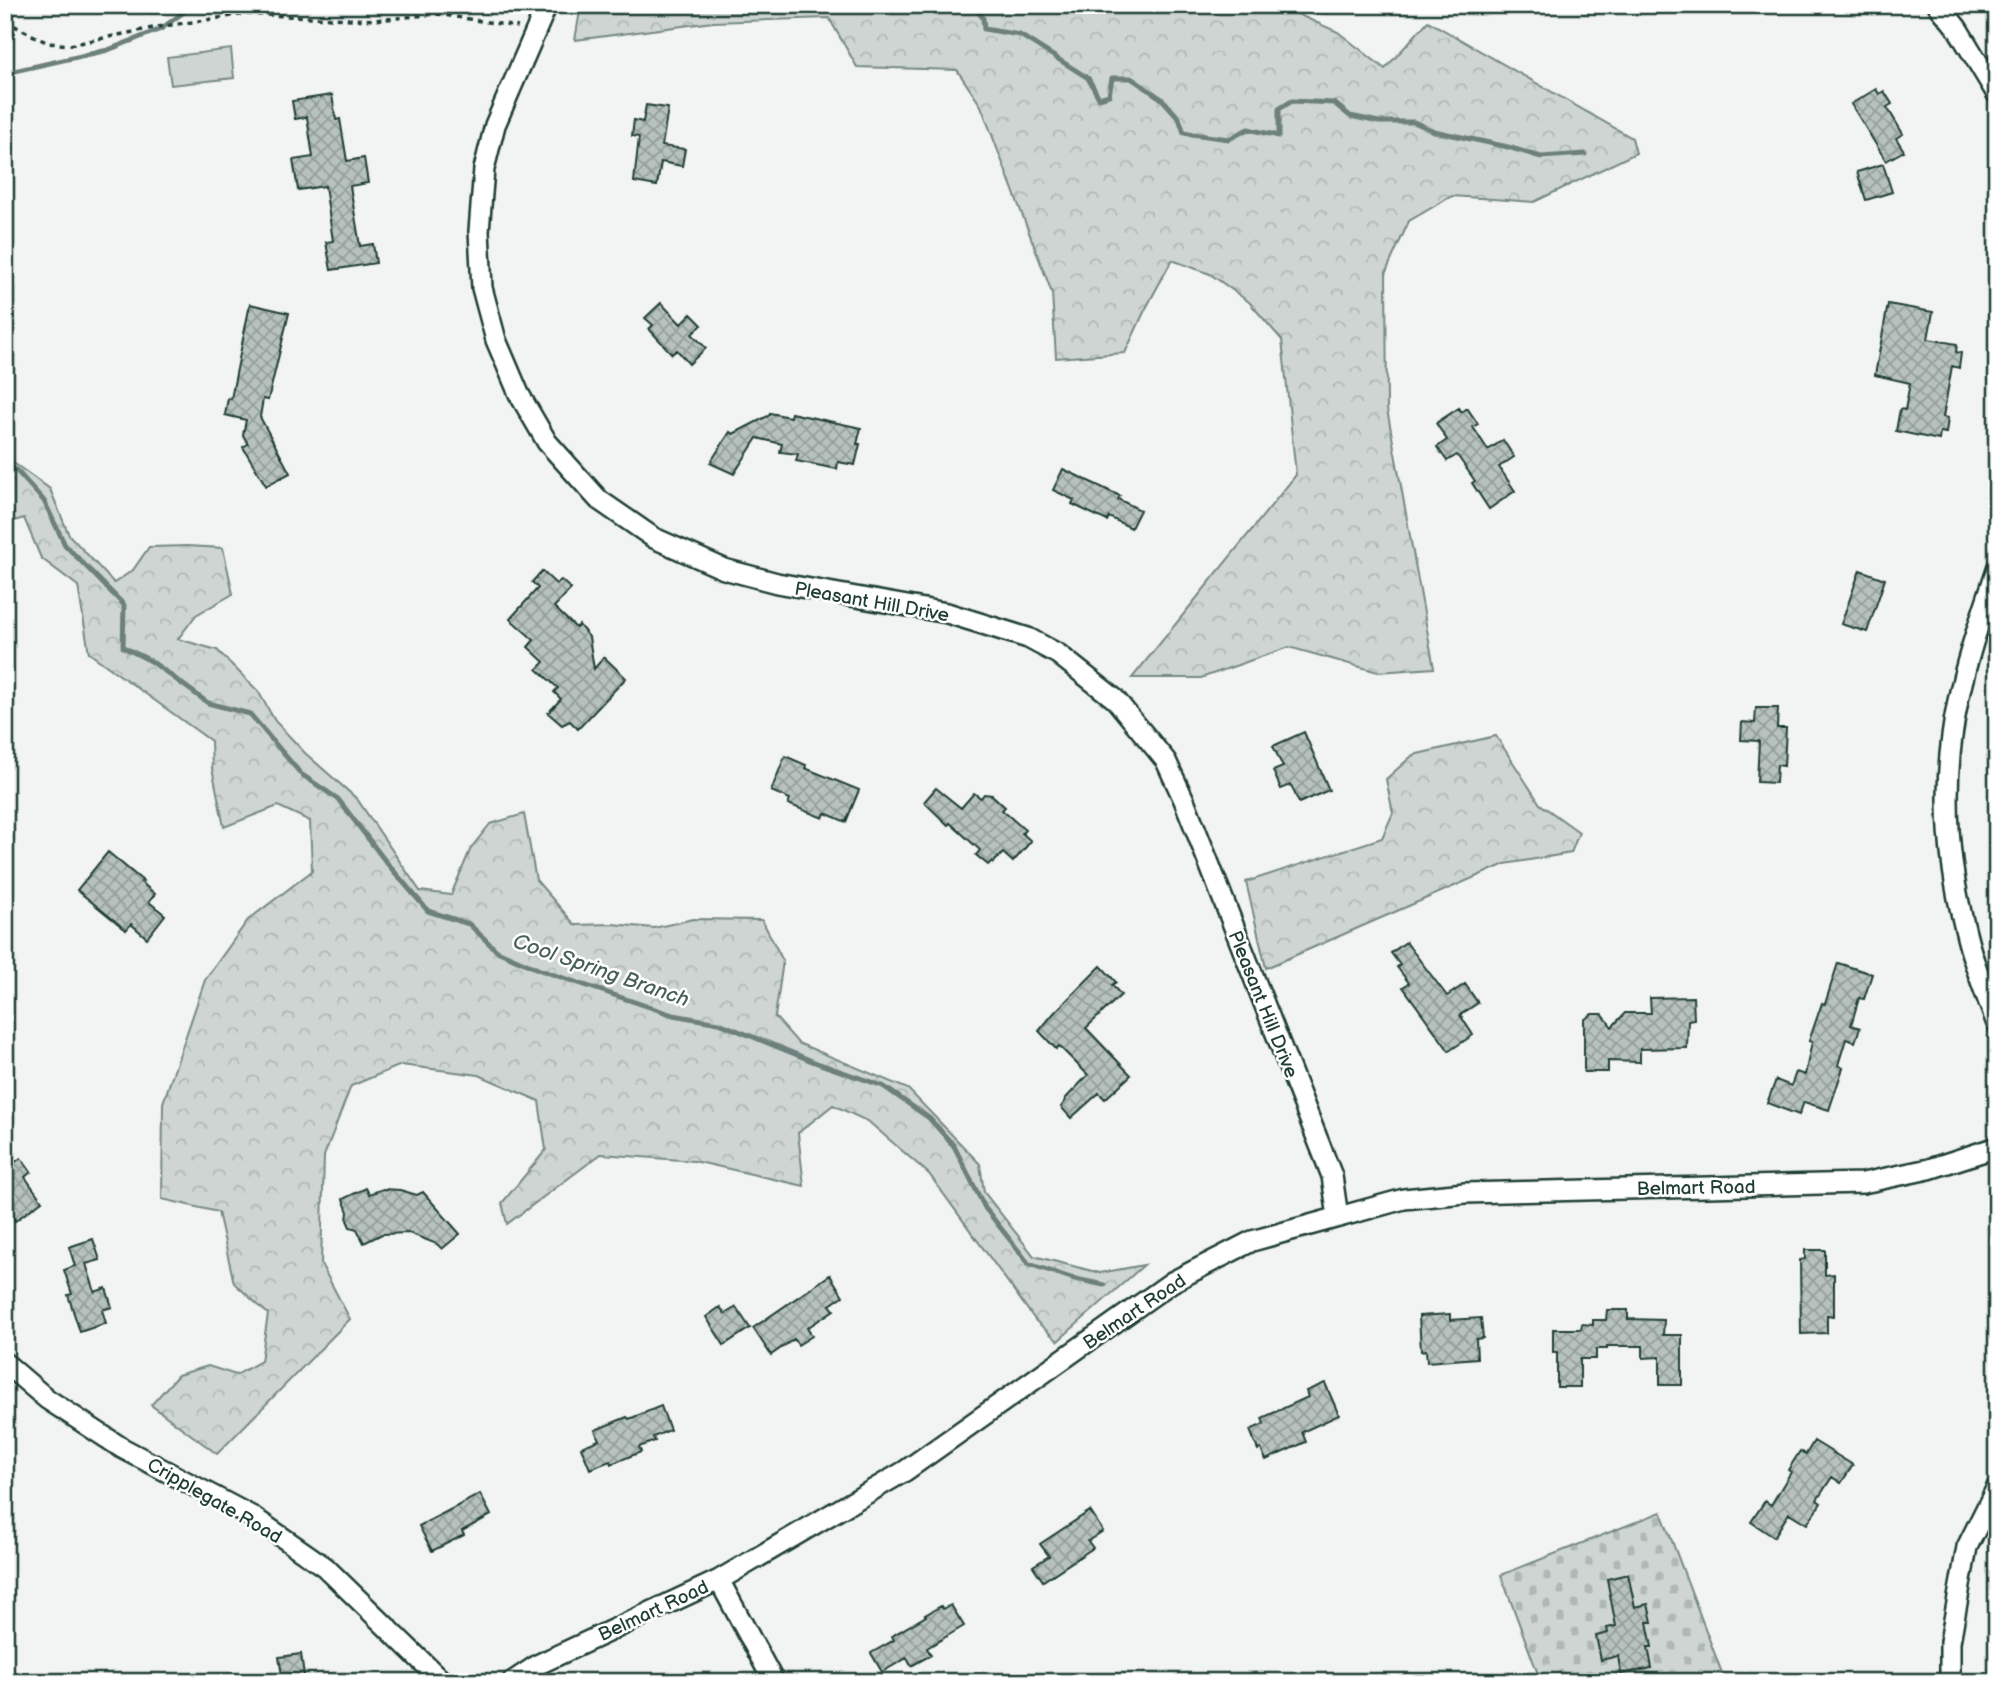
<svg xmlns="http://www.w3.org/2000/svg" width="2002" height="1687" viewBox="0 0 2002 1687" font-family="'Balsamiq Sans',sans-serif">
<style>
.green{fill:#ced5d3;stroke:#768984;stroke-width:2}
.forest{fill:url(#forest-crowns);stroke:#768984;stroke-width:2}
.cemetery{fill:url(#cemetery-stones);stroke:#768984;stroke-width:2}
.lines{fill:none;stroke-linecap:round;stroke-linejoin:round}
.stream{stroke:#6d807b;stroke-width:5}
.building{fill:url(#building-cross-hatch);stroke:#1f3d34;stroke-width:2}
.street-casing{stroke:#1f3d34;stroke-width:24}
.path{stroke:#1f3d34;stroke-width:3.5;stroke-dasharray:5 5;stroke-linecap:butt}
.street{stroke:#fff;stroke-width:19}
.labels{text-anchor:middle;stroke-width:5;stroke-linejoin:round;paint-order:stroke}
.street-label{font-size:19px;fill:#1f3d34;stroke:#fff}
.water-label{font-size:21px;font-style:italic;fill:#465f57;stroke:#fff}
</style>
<defs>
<pattern id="forest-crowns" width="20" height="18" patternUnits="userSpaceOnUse" patternTransform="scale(1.75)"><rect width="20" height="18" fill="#ced5d3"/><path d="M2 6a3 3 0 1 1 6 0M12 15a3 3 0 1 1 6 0" fill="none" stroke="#b0b8b6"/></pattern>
<pattern id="cemetery-stones" width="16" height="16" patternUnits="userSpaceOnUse" patternTransform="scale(1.75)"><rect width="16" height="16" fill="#ced5d3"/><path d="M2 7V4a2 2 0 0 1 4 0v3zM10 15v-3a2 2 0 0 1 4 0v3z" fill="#b0b8b6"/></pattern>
<pattern id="building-cross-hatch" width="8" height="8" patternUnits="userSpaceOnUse" patternTransform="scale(1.75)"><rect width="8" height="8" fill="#b7c1bd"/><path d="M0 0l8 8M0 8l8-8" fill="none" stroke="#949e9a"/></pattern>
</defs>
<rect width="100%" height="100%" fill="#f2f3f3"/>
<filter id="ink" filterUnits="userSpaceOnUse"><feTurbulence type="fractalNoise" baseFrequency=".0143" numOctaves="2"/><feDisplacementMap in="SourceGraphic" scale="14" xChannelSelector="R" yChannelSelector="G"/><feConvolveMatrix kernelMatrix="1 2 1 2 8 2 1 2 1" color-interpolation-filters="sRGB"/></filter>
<g filter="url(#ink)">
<path class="green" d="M 231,49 L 234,78 L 171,85 L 167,57 Z"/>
<path class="forest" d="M 581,5 L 1277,5 L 1338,32 L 1385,69 L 1428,21 L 1632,138 L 1636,153 L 1534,202 L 1452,196 L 1409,221 L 1386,272 L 1387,409 L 1434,668 L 1378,672 L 1289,647 L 1201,678 L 1132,678 L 1296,475 L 1282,340 L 1249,302 L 1210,274 L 1172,260 L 1145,310 L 1125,353 L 1056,358 L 1052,293 L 981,106 L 957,70 L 857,67 L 829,18 L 713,22 L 575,40 Z
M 5,457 L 50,489 L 69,535 L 114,583 L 133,570 L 149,547 L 187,546 L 223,548 L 233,594 L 196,615 L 178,639 L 217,650 L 258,691 L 275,721 L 305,753 L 357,799 L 420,891 L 451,895 L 471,848 L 490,824 L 524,814 L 536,880 L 575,925 L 612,924 L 654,928 L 693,919 L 762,920 L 783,961 L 775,1017 L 798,1043 L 908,1089 L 980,1164 L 984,1192 L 1034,1256 L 1100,1273 L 1144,1265 L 1058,1341 L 1036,1321 L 929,1174 L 869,1122 L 833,1105 L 798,1133 L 804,1186 L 694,1161 L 601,1154 L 507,1224 L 502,1203 L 546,1150 L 539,1101 L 479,1075 L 401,1065 L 351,1086 L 324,1156 L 321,1264 L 350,1319 L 217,1454 L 151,1405 L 178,1375 L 208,1366 L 236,1375 L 261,1361 L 268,1314 L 234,1283 L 218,1212 L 162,1199 L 163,1103 L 205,980 L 248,920 L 312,871 L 310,821 L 278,806 L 224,827 L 212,768 L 211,741 L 89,653 L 78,586 L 41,558 L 24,518 L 5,524 Z
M 1496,736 L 1540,804 L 1579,832 L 1571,853 L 1505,864 L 1266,968 L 1246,882 L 1382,838 L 1393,813 L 1386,779 L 1413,755 Z"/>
<path class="cemetery" d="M 1661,1512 L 1725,1681 L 1541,1682 L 1501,1575 Z"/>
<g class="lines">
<path class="stream" d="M 522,5 L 525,5
M 926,5 L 940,9 L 977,10 L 983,18 L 984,29 L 1020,35 L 1088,78 L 1099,98 L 1109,95 L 1112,78 L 1131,78 L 1162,99 L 1179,118 L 1184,133 L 1229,139 L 1248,129 L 1279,136 L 1279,109 L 1292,101 L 1334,103 L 1350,116 L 1379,122 L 1414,122 L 1434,131 L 1508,147 L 1541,157 L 1585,154
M 576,11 L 619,12 L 664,5
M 5,73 L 108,50 L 161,29 L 193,5
M 5,467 L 16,470 L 44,501 L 65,545 L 124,605 L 123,647 L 151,661 L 208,703 L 250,714 L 301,774 L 338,799 L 386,862 L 428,911 L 469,924 L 497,951 L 540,970 L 673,1015 L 719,1023 L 817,1063 L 883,1086 L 929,1118 L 954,1146 L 985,1208 L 1029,1264 L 1071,1278 L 1104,1285"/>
</g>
<path class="building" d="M 1876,89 L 1879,94 L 1884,91 L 1892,104 L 1887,107 L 1903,134 L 1896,138 L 1904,151 L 1886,161 L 1851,104 Z
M 332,95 L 336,120 L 340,119 L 347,161 L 364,158 L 368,183 L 350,186 L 360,246 L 373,244 L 376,263 L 331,270 L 326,242 L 333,241 L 325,186 L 298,190 L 293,160 L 313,157 L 307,117 L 295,119 L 292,101 Z
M 646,105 L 668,108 L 662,146 L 685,149 L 682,166 L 661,162 L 657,186 L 634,182 L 639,137 L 632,136 L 634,120 L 643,122 Z
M 1883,164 L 1892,192 L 1866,200 L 1857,172 Z
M 661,303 L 681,324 L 691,314 L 702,325 L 692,334 L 706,348 L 689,364 L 677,350 L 672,354 L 649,329 L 653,325 L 645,318 Z
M 250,304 L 289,313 L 268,400 L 263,399 L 260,417 L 290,473 L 266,486 L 243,447 L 248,444 L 243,435 L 246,420 L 225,415 L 228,398 L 231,399 Z
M 1888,304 L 1933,312 L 1928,339 L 1957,344 L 1956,352 L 1961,353 L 1959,368 L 1952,366 L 1943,417 L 1948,418 L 1946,433 L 1940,432 L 1939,440 L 1896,431 L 1900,409 L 1905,410 L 1910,383 L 1875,375 Z
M 1459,408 L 1461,412 L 1467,408 L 1478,424 L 1473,427 L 1488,450 L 1503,440 L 1514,457 L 1499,467 L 1515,491 L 1489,509 L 1472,483 L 1475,481 L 1457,455 L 1447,461 L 1437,447 L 1447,440 L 1436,423 Z
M 770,413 L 790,417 L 791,413 L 861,428 L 857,444 L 860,444 L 855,465 L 838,462 L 837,469 L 796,461 L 798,454 L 780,452 L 782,444 L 757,438 L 734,474 L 710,463 L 730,432 L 733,434 L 770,415 Z
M 1063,469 L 1120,496 L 1118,499 L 1140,510 L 1131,528 L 1109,517 L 1107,521 L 1072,504 L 1074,500 L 1053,490 Z
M 1860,570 L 1885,579 L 1867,632 L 1841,624 Z
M 542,571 L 556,584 L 561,580 L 571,589 L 554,607 L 576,628 L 579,625 L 589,637 L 594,669 L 604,657 L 626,678 L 578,729 L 570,721 L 562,725 L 548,713 L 561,699 L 554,692 L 558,688 L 537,669 L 544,662 L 528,647 L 534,640 L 510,619 L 538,588 L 532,582 Z
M 1756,708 L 1778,708 L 1777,728 L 1786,728 L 1784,766 L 1777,765 L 1776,783 L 1757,782 L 1759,741 L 1741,740 L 1742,722 L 1755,723 Z
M 1304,732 L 1329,790 L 1299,803 L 1291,785 L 1281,789 L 1273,771 L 1283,767 L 1273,746 Z
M 785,756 L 806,765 L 805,768 L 859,790 L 846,822 L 825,813 L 823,818 L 788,804 L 790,799 L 771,791 Z
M 936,788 L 961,808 L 974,793 L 981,798 L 984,794 L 992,795 L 1005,807 L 1002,810 L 1025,830 L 1022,833 L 1031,841 L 1013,862 L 1003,853 L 993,863 L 992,861 L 988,865 L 976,855 L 980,850 L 950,823 L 948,825 L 924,802 Z
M 108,852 L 143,881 L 141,882 L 155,894 L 149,902 L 165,915 L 147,938 L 131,924 L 126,930 L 77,890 Z
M 1406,942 L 1447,996 L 1465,984 L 1478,1003 L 1460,1015 L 1473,1035 L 1449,1051 L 1403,987 L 1409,983 L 1397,967 L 1400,965 L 1391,953 Z
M 1838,963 L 1872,974 L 1864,999 L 1859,998 L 1851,1025 L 1860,1028 L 1855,1042 L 1846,1039 L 1838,1065 L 1843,1068 L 1829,1110 L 1804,1102 L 1799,1115 L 1767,1103 L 1776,1080 L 1791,1086 L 1796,1072 L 1805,1075 L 1812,1042 L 1809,1041 L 1822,1003 L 1825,1004 Z
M 1101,966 L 1116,982 L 1112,985 L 1121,995 L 1086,1028 L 1131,1075 L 1105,1099 L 1099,1093 L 1071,1118 L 1061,1107 L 1066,1100 L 1065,1099 L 1088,1075 L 1059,1046 L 1056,1049 L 1039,1031 L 1054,1013 Z
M 1693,997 L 1694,1019 L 1688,1020 L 1687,1048 L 1640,1049 L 1640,1062 L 1608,1061 L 1608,1072 L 1584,1072 L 1584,1020 L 1592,1014 L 1602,1014 L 1612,1027 L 1625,1013 L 1651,1013 L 1650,998 Z
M 21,1158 L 31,1172 L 25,1177 L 42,1201 L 15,1221 L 5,1208 L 5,1169 Z
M 366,1188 L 369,1194 L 383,1189 L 400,1190 L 417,1195 L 423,1192 L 460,1234 L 442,1249 L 437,1244 L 409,1233 L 382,1234 L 364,1243 L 357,1229 L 350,1227 L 347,1220 L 348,1212 L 343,1199 Z
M 93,1239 L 100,1260 L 86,1264 L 95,1292 L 106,1288 L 112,1307 L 102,1310 L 106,1323 L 80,1332 L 68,1295 L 72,1294 L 64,1270 L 75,1266 L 69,1247 Z
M 1805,1250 L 1825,1250 L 1825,1275 L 1834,1274 L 1834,1316 L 1827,1315 L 1827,1333 L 1801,1334 L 1800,1260 L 1805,1259 Z
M 830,1275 L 843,1296 L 830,1305 L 834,1310 L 807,1328 L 812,1336 L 798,1345 L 794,1339 L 771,1355 L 753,1328 Z
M 720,1307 L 725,1314 L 736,1307 L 750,1328 L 724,1345 L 706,1317 Z
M 1607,1310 L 1628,1310 L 1628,1319 L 1664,1320 L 1663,1335 L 1682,1335 L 1682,1385 L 1660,1385 L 1660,1357 L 1643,1358 L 1643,1346 L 1607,1346 L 1607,1349 L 1596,1349 L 1596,1359 L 1580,1359 L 1580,1387 L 1557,1387 L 1557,1352 L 1553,1352 L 1553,1329 L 1581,1329 L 1582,1324 L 1593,1325 L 1593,1320 L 1606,1320 Z
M 1450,1314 L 1450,1320 L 1481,1318 L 1483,1338 L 1476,1339 L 1477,1358 L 1427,1362 L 1426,1350 L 1421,1351 L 1419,1316 Z
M 1325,1383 L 1339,1415 L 1302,1432 L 1306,1442 L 1266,1460 L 1261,1449 L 1258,1450 L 1250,1430 L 1264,1424 L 1262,1418 L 1308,1397 L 1306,1391 Z
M 661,1406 L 670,1430 L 653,1437 L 655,1441 L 639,1447 L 641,1452 L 611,1464 L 610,1461 L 590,1469 L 581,1447 L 599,1440 L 595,1430 L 627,1417 L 629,1419 Z
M 1814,1441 L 1853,1465 L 1841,1483 L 1832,1477 L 1817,1500 L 1821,1503 L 1807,1524 L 1789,1513 L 1774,1537 L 1751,1522 L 1765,1501 L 1771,1505 L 1791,1472 L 1788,1470 L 1800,1451 L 1806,1454 Z
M 480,1494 L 491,1515 L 462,1531 L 464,1535 L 432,1551 L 419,1526 Z
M 1090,1511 L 1103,1531 L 1088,1541 L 1093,1548 L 1043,1581 L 1033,1566 L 1049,1556 L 1040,1544 Z
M 1628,1574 L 1635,1607 L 1648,1604 L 1652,1622 L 1647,1622 L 1652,1647 L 1648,1647 L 1652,1668 L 1621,1674 L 1618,1656 L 1601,1660 L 1596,1636 L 1608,1633 L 1607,1628 L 1616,1626 L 1607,1579 Z
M 951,1605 L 964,1626 L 927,1648 L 931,1655 L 911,1666 L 907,1658 L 882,1672 L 871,1653 L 894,1640 L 892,1636 L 926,1616 L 925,1615 L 941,1606 L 943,1609 Z
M 301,1654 L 305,1682 L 283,1682 L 279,1657 Z"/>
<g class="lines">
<g class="street-casing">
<path id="street" d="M 547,5 L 495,125 L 484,169 L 479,231 L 482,288 L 496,340 L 519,394 L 547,442 L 599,500 L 654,538 L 724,569 L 777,583 L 947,613 L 1028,638 L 1058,654 L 1115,699 L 1166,761 L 1184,800 L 1332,1176 L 1338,1217
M 1938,5 L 1957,28 L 1997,94
M 1997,569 C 1983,612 1967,656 1958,701 C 1942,778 1946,857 1966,933 C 1973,964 1986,994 1997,1024
M 5,1363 L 47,1399 L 122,1448 L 253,1517 L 325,1567 L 443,1682
M 719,1580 L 774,1682
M 512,1682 L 539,1664 L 719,1580 L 905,1471 L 1172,1282 L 1252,1241 L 1404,1199 L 1465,1193 L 1863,1183 L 1929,1169 L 1997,1147
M 1950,1682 L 1950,1642 L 1967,1547 L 1997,1487"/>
</g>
<path class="path" d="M 5,21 L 48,43 L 70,45 L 158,27 L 246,14 L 375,20 L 438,14 L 518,27"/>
<use href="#street" class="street"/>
</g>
</g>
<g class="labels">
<g class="street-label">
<text transform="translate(872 601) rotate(10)" y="7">Pleasant Hill Drive</text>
<text transform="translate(1264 1004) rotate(68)" y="7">Pleasant Hill Drive</text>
<text transform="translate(1696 1187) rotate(-1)" y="7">Belmart Road</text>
<text transform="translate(1134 1311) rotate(-34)" y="7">Belmart Road</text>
<text transform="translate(215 1500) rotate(30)" y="7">Cripplegate Road</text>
<text transform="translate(653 1610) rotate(-25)" y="7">Belmart Road</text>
</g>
<g class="water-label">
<text transform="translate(601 970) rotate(19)" y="7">Cool Spring Branch</text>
</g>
</g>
<rect width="2002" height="1687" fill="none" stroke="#fff" stroke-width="28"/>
<rect x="14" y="14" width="1974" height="1659" fill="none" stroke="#1f3d34" stroke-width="2.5" filter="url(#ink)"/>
</svg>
